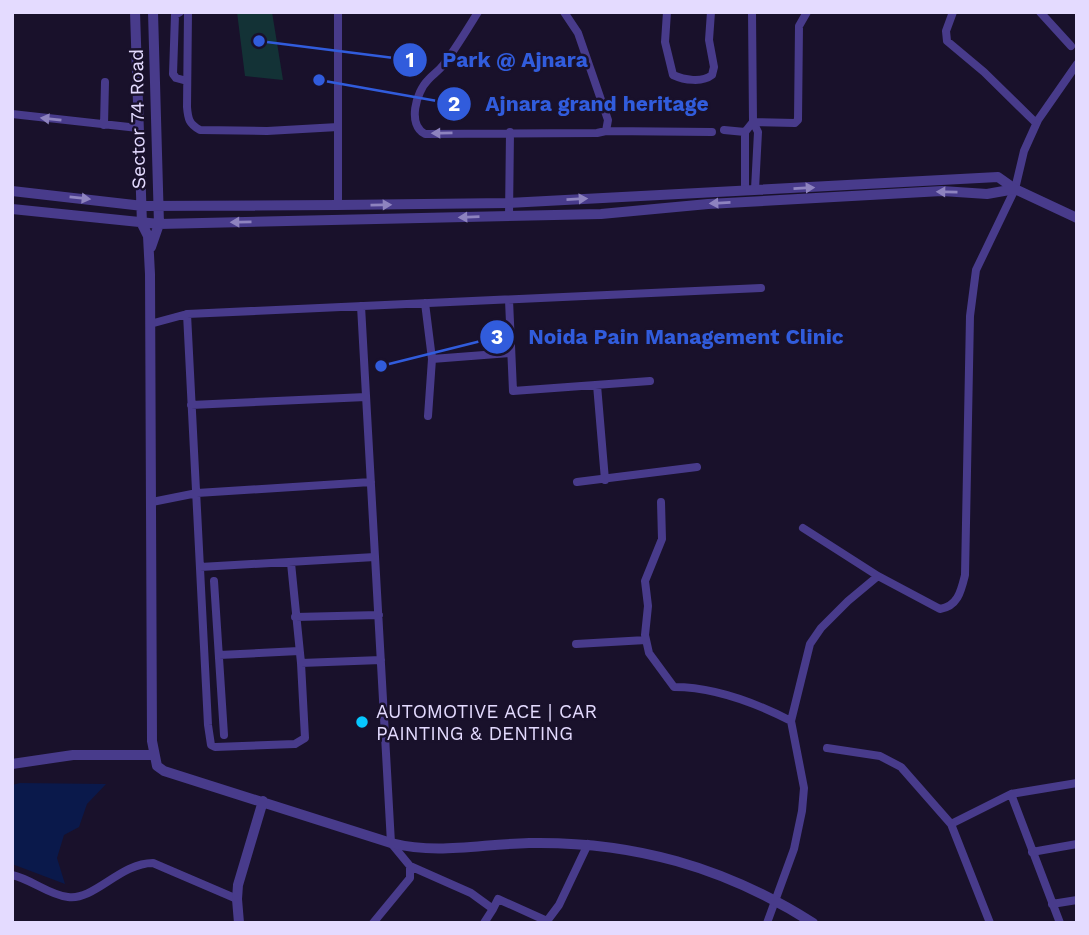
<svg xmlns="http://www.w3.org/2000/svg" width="1089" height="935" viewBox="0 0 1089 935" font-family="'Work Sans',sans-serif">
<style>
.green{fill:#133236}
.water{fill:#0a194b}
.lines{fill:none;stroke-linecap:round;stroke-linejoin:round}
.minor{stroke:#483b8b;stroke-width:8}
.tertiary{stroke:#483b8b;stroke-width:10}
.oneway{fill:#8e83bf}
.poi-dot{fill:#07c7ff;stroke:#19112b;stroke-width:2.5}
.labels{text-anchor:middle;stroke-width:5;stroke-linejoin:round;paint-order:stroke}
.street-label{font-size:19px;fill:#e4dbff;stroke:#19112b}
.poi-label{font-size:19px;fill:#e4dbff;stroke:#19112b;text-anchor:start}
.leader{fill:none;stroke:#315cdc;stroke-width:2.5}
.callout-dot{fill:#315cdc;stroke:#19112b;stroke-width:2.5}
.mark-label{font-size:21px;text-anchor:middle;font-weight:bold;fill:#fff}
.callout-label{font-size:21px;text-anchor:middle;font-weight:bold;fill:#315cdc;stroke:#19112b;stroke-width:5;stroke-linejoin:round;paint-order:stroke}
</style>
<rect width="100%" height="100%" fill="#19112b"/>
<path class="green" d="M 237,12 L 272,12 L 283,80 L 245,76 Z"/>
<path class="water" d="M 20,783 L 106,784 L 87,804 L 79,827 L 64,835 L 57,858 L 65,884 L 12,864 L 12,785 Z"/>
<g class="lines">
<path class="minor" d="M 180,12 L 175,15 L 173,74 L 176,78 L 187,81
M 188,12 L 187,107 C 188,119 189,124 200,130 L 267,131 L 338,127
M 478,12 C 467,30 456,48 444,64 C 439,71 433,74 428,80 C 416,92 407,125 425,134 L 597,133 L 606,131 L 608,120 L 578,33 L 564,12
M 667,12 L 665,42 L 673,75 C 684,80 702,83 712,75 L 714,67 L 709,40 L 711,12
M 752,12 L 753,122 L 758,132 L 755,189
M 953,12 L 946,31 L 947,41 L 984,72 L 1036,123
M 1040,12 L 1071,46
M 12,114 L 138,128
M 753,122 L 795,123 L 798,120 L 799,26 L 807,12
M 104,125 L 105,82
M 724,130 L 745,132
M 606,131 L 712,132
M 745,190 L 745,132 L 753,122
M 338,205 L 338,12
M 509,216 L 510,132
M 509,300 L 513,391 L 650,381
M 425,303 L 432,359 L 511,353
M 361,306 L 391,843 L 410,866 L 410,878 L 373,923
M 187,314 L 208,725 L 211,745 L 215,747 L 295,744 L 305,738 L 301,663 L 291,563
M 150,324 L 187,314 L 761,288
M 597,385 L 605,480
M 191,405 L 366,397
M 428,416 L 432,359
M 577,482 L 697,467
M 152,502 L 197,493 L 371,482
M 661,502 L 662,539 L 645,581 L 648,606 L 645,635 L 649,653 L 674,687 C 714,687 756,703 791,721
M 803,528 L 878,576 L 940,609 C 958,606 961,591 965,575 L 970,316 L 976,270 L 1015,189 L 1024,151 L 1038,120 L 1077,64
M 200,567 L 375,557
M 214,581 L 224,735
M 295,617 L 379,615
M 576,644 L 646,640
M 219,655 L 299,651
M 301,663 L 381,660
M 827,748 L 880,756 L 901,767 L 951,824 L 1011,794 L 1077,783
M 1011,794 L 1060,923
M 951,824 L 990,923
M 1032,852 L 1077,844
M 410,866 L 471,893 L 493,909 L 484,923
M 12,875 C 31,879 49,895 68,897 C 94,901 120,863 153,863 L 237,899
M 1052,904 L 1077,900
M 493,909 L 498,899 L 547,921 L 559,905 L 588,844
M 767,923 L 794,849 L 802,811 L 804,788 L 791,721 L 810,644 L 821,628 L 848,601 L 878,576"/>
<path class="tertiary" d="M 135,12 L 142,224 L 148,236 L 150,274 L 152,741 L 157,766 L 164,771 L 391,843 C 439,855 480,844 529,843 C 633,841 725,867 813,923
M 12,191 L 143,206 L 338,205 L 508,203 L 998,177 L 1015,189 L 1077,218
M 12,209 L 159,224 L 601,214 L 708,204 L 942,191 L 987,194 L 1015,189
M 151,247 L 159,224 L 153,12
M 12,764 L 73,755 L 154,755
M 239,923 L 237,899 L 238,885 L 263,801"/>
</g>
<defs><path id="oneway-solid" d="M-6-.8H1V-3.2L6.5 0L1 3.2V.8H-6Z" transform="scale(1.75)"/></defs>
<g class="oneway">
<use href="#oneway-solid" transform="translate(51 119) rotate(-174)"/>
<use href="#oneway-solid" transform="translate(442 133) rotate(179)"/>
<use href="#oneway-solid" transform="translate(804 188) rotate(-3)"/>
<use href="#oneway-solid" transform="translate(947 192) rotate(-179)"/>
<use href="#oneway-solid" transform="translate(80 198) rotate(6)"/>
<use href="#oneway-solid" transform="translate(577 199) rotate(-3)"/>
<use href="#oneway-solid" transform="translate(720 203) rotate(177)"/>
<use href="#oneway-solid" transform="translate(381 205) rotate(-1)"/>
<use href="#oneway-solid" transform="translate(469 217) rotate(178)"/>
<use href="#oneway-solid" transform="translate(241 222) rotate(179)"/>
</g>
<circle class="poi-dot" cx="362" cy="722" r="7"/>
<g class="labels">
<g class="street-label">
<text transform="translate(137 119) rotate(-91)" y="7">Sector 74 Road</text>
</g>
<g class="poi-label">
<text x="376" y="718">AUTOMOTIVE ACE | CAR<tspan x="376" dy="22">PAINTING &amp; DENTING</tspan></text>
</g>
</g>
<path class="leader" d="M259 41L410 60M319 80L454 104M381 366L497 337"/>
<g class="callout-dot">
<circle cx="259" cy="41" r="7"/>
<circle cx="319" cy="80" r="7"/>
<circle cx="381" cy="366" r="7"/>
<circle cx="410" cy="60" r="18"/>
<circle cx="454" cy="104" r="18"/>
<circle cx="497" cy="337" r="18"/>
</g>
<g class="mark-label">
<text x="410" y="67">1</text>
<text x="454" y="111">2</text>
<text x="497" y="344">3</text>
</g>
<g class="callout-label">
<text x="515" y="67">Park @ Ajnara</text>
<text x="597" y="111">Ajnara grand heritage</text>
<text x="686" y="344">Noida Pain Management Clinic</text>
</g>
<rect width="1089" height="935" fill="none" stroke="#e4dbff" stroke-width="28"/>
</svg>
